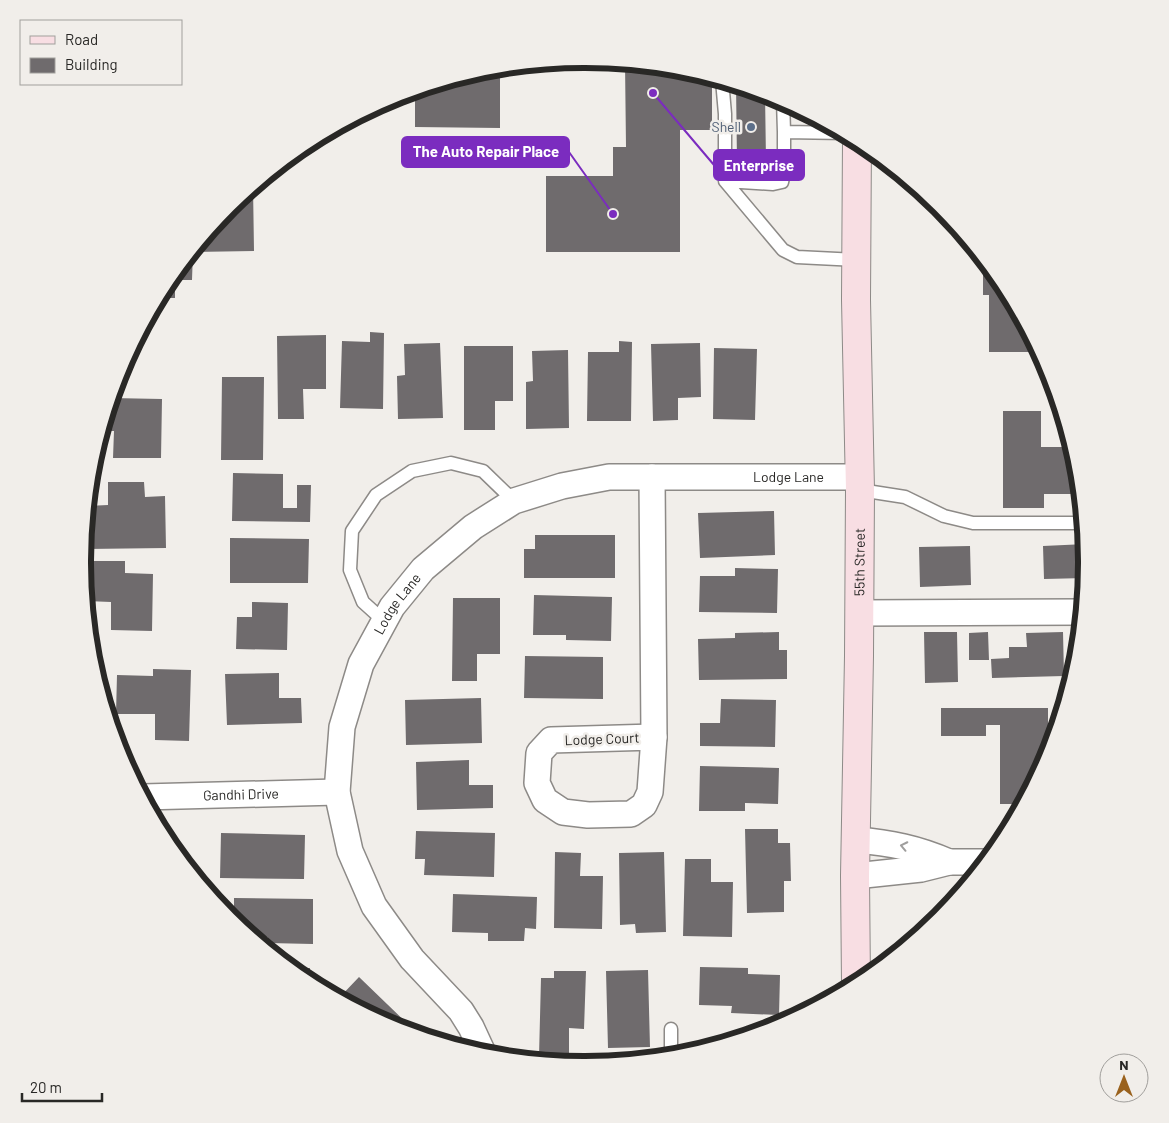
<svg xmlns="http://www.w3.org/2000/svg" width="1169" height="1123" viewBox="0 0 1169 1123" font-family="Barlow,sans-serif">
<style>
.building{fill:#6f6b6d}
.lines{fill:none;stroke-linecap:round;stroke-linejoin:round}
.service-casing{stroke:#8d8a87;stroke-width:15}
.minor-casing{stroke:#8d8a87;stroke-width:28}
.secondary-casing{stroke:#8d8a87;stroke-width:30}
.service{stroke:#fff;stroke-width:12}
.minor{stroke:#fff;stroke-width:25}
.secondary{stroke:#f8dee3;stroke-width:28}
.oneway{stroke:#9f9e9d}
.service-dot{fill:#5c6f8a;stroke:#f1eeea;stroke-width:2}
.labels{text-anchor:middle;stroke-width:5;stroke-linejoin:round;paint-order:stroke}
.service-label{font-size:14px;fill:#4e5e75;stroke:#f1eeea;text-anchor:end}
.street-label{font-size:14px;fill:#292826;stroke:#f1eeea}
.rim{fill:none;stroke:#292826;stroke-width:6}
.leader{fill:none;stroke:#7b2cbf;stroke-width:2}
.callout-dot{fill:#7b2cbf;stroke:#f1eeea;stroke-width:2}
.callout{fill:#7b2cbf;stroke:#7b2cbf;stroke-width:2}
.callout-label{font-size:15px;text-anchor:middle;font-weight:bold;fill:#fff}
</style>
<rect width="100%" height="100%" fill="#f1eeea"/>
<path class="building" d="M 625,63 L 680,68 L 680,78 L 712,79 L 712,130 L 680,130 L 680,252 L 546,252 L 546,176 L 613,176 L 613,147 L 626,147 Z
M 500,67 L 500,128 L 415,127 L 415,90 L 487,68 Z
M 736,84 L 765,93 L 766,161 L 737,162 Z
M 253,186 L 254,251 L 193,252 L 192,280 L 175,280 L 175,298 L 158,298 L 167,282 L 229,206 Z
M 983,258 L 1003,282 L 1037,347 L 1037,352 L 989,352 L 989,295 L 983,295 Z
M 370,332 L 384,333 L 383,409 L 340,408 L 342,341 L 370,342 Z
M 326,335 L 326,389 L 303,389 L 304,419 L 278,419 L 277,336 Z
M 619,341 L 632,342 L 631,421 L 587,421 L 588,352 L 619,352 Z
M 440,343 L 443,418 L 398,419 L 397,376 L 405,375 L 404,344 Z
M 700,343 L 701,397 L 678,398 L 678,420 L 653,421 L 651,344 Z
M 464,346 L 513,346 L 513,401 L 495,401 L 495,430 L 464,430 Z
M 714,348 L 757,349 L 755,420 L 713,419 Z
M 568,350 L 569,428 L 526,429 L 526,382 L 533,381 L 532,351 Z
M 222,377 L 264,377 L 263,460 L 221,460 Z
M 111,398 L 162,399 L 161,458 L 113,458 L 114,431 L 101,431 Z
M 1003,411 L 1041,411 L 1041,447 L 1064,447 L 1064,420 L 1078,464 L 1081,494 L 1044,494 L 1044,508 L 1003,508 Z
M 233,473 L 283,474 L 283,508 L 297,508 L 297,485 L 311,485 L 310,522 L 232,521 Z
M 108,482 L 144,482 L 145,497 L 165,496 L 166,548 L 86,549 L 87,506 L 108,505 Z
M 774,511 L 775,555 L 700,558 L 698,513 Z
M 535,535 L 615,535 L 615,578 L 524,578 L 524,549 L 535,549 Z
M 230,538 L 309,539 L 308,583 L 230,583 Z
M 1086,544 L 1087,562 L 1086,578 L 1044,579 L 1043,546 Z
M 970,546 L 971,585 L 920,587 L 919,547 Z
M 86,561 L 125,561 L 125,573 L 153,574 L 152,631 L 111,630 L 111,602 L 86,601 Z
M 735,568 L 778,569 L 777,613 L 699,612 L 700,576 L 735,576 Z
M 534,595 L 612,597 L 611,641 L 566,640 L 566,635 L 533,635 Z
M 453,598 L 500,598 L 500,654 L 477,654 L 477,681 L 452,681 Z
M 252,602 L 288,603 L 287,650 L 236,649 L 237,617 L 252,617 Z
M 779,632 L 779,650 L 787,650 L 787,679 L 699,680 L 698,639 L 735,638 L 735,633 Z
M 924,632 L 957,632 L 958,682 L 925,683 Z
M 988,632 L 989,660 L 969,660 L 969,633 Z
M 1063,632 L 1064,676 L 992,678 L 991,659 L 1009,658 L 1009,647 L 1027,647 L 1026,633 Z
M 525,656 L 603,657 L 603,699 L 524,698 Z
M 153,669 L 191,670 L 189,741 L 155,740 L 155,714 L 116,714 L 117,675 L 153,676 Z
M 279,673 L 279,698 L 301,698 L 302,723 L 227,725 L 225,674 Z
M 481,698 L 482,743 L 406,745 L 405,700 Z
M 721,699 L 776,700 L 775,747 L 700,746 L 700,723 L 720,723 Z
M 941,708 L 1048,708 L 1048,756 L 1022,804 L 1000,804 L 1000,725 L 986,725 L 986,736 L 941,736 Z
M 469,760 L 469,785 L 493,785 L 493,808 L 417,810 L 416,762 Z
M 700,766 L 779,768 L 778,804 L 745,803 L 745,811 L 699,811 Z
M 745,829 L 778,829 L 778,843 L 790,843 L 791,881 L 784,881 L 784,912 L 747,913 Z
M 416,831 L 495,833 L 494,877 L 424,875 L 425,859 L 415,859 Z
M 221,833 L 305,835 L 304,879 L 220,878 Z
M 555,852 L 581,853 L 580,876 L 603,876 L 602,929 L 554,928 Z
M 664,852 L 666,932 L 636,933 L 635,924 L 620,925 L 619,853 Z
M 685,859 L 711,859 L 711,882 L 733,882 L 732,937 L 683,936 Z
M 453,894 L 537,897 L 536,929 L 525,928 L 524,941 L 488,941 L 488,933 L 452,932 Z
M 234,898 L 313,899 L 313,944 L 268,943 L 268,937 L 253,936 L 234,921 Z
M 700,967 L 748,968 L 748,974 L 780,975 L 779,1015 L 731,1013 L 732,1006 L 699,1005 Z
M 291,968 L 310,968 L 310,982 L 305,979 Z
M 648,970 L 650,1047 L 608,1048 L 606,971 Z
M 554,971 L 586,971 L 584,1029 L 569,1028 L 569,1057 L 539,1057 L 541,978 L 554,978 Z
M 359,977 L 415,1031 L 413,1032 L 392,1026 L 339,998 Z"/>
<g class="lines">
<g class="service-casing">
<path id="service" d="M 722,80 L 725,114 L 725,181 L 783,250 L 797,257 L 857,260
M 783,100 L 784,132 L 845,133
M 725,181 L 773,184 L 782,182 L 784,173 L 784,132
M 860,490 L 905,497 L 944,516 L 973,523 L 1083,523
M 384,621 L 363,602 L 350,570 L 352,531 L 376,495 L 412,471 L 451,463 L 483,471 L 514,501
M 671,1029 L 671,1056"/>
</g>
<g class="minor-casing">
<g id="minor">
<path d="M 652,477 L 654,737"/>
<path d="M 859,613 L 1082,612"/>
<path d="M 654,737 L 650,792 L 644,805 L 631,814 L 588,815 L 563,812 L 545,800 L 537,783 L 539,753 L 551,740 Z"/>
<path id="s1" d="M 143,797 L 337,792"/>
<path d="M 856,840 C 891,843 917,848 949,862"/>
<path d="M 855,876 L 921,869 L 949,862 L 986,862"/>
<path id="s2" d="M 483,1053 L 471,1027 L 461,1011 L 412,959 L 374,906 L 350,851 L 337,792 L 342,727 L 361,664 L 392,607 L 423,569 L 473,527 L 514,501 L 562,486 L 609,477 L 860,477"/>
</g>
</g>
<g class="secondary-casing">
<g id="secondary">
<path id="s3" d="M 856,984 L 855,876 L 859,656 L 860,490 L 856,300 L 857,140"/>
</g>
</g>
<use href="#service" class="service"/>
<use href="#minor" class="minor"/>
<use href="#secondary" class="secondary"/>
</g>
<defs><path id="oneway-chevron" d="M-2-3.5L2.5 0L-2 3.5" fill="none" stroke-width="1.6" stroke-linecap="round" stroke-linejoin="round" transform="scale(1.25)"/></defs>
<use class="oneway" href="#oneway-chevron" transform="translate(904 846) rotate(-168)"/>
<circle class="service-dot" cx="751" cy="127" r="5"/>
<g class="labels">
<g class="service-label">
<text x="741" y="132">Shell</text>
</g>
<g class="street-label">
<text dy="5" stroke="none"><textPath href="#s2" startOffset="941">Lodge Lane</textPath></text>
<text dy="5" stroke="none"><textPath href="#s3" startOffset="422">55th Street</textPath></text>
<text dy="5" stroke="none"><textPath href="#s2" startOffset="506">Lodge Lane</textPath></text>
<text transform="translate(602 739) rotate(-2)" y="5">Lodge Court</text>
<text dy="5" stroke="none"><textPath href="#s1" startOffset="98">Gandhi Drive</textPath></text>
</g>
</g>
<path d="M0 0H1169V1123H0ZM584 68H585A493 493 0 0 1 1078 561V563A493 493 0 0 1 585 1056H584A493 493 0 0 1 91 563V561A493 493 0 0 1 584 68Z" fill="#f1eeea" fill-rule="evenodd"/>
<path class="rim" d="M584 68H585A493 493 0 0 1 1078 561V563A493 493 0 0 1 585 1056H584A493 493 0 0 1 91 563V561A493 493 0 0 1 584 68Z"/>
<path class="leader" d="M613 214L569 152M653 93L714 165"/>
<g class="callout-dot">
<circle cx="613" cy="214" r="5"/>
<circle cx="653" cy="93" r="5"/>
</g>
<g class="callout">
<rect x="402" y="137" width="167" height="30" rx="5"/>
<rect x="714" y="150" width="90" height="30" rx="5"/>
</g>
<g class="callout-label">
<text x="486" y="157">The Auto Repair Place</text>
<text x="759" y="171">Enterprise</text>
</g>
<rect x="20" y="20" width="162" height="65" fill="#f1eeea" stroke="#a19f9c"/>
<rect x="30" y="36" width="25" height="8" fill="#f8dee3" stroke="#a19f9c"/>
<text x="65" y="45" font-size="15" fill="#292826">Road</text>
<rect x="30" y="58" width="25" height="15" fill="#6f6b6d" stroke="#a19f9c"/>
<text x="65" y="70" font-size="15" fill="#292826">Building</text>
<g transform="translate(1124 1078)"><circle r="24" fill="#f1eeea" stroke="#a19f9c"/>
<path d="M0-4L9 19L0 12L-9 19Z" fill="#9a621e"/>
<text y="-8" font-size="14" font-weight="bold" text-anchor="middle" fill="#292826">N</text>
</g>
<path d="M22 1093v8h80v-8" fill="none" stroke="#292826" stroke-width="2.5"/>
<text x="30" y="1093" font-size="15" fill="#292826" stroke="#f1eeea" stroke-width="4" paint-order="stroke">20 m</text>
</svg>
